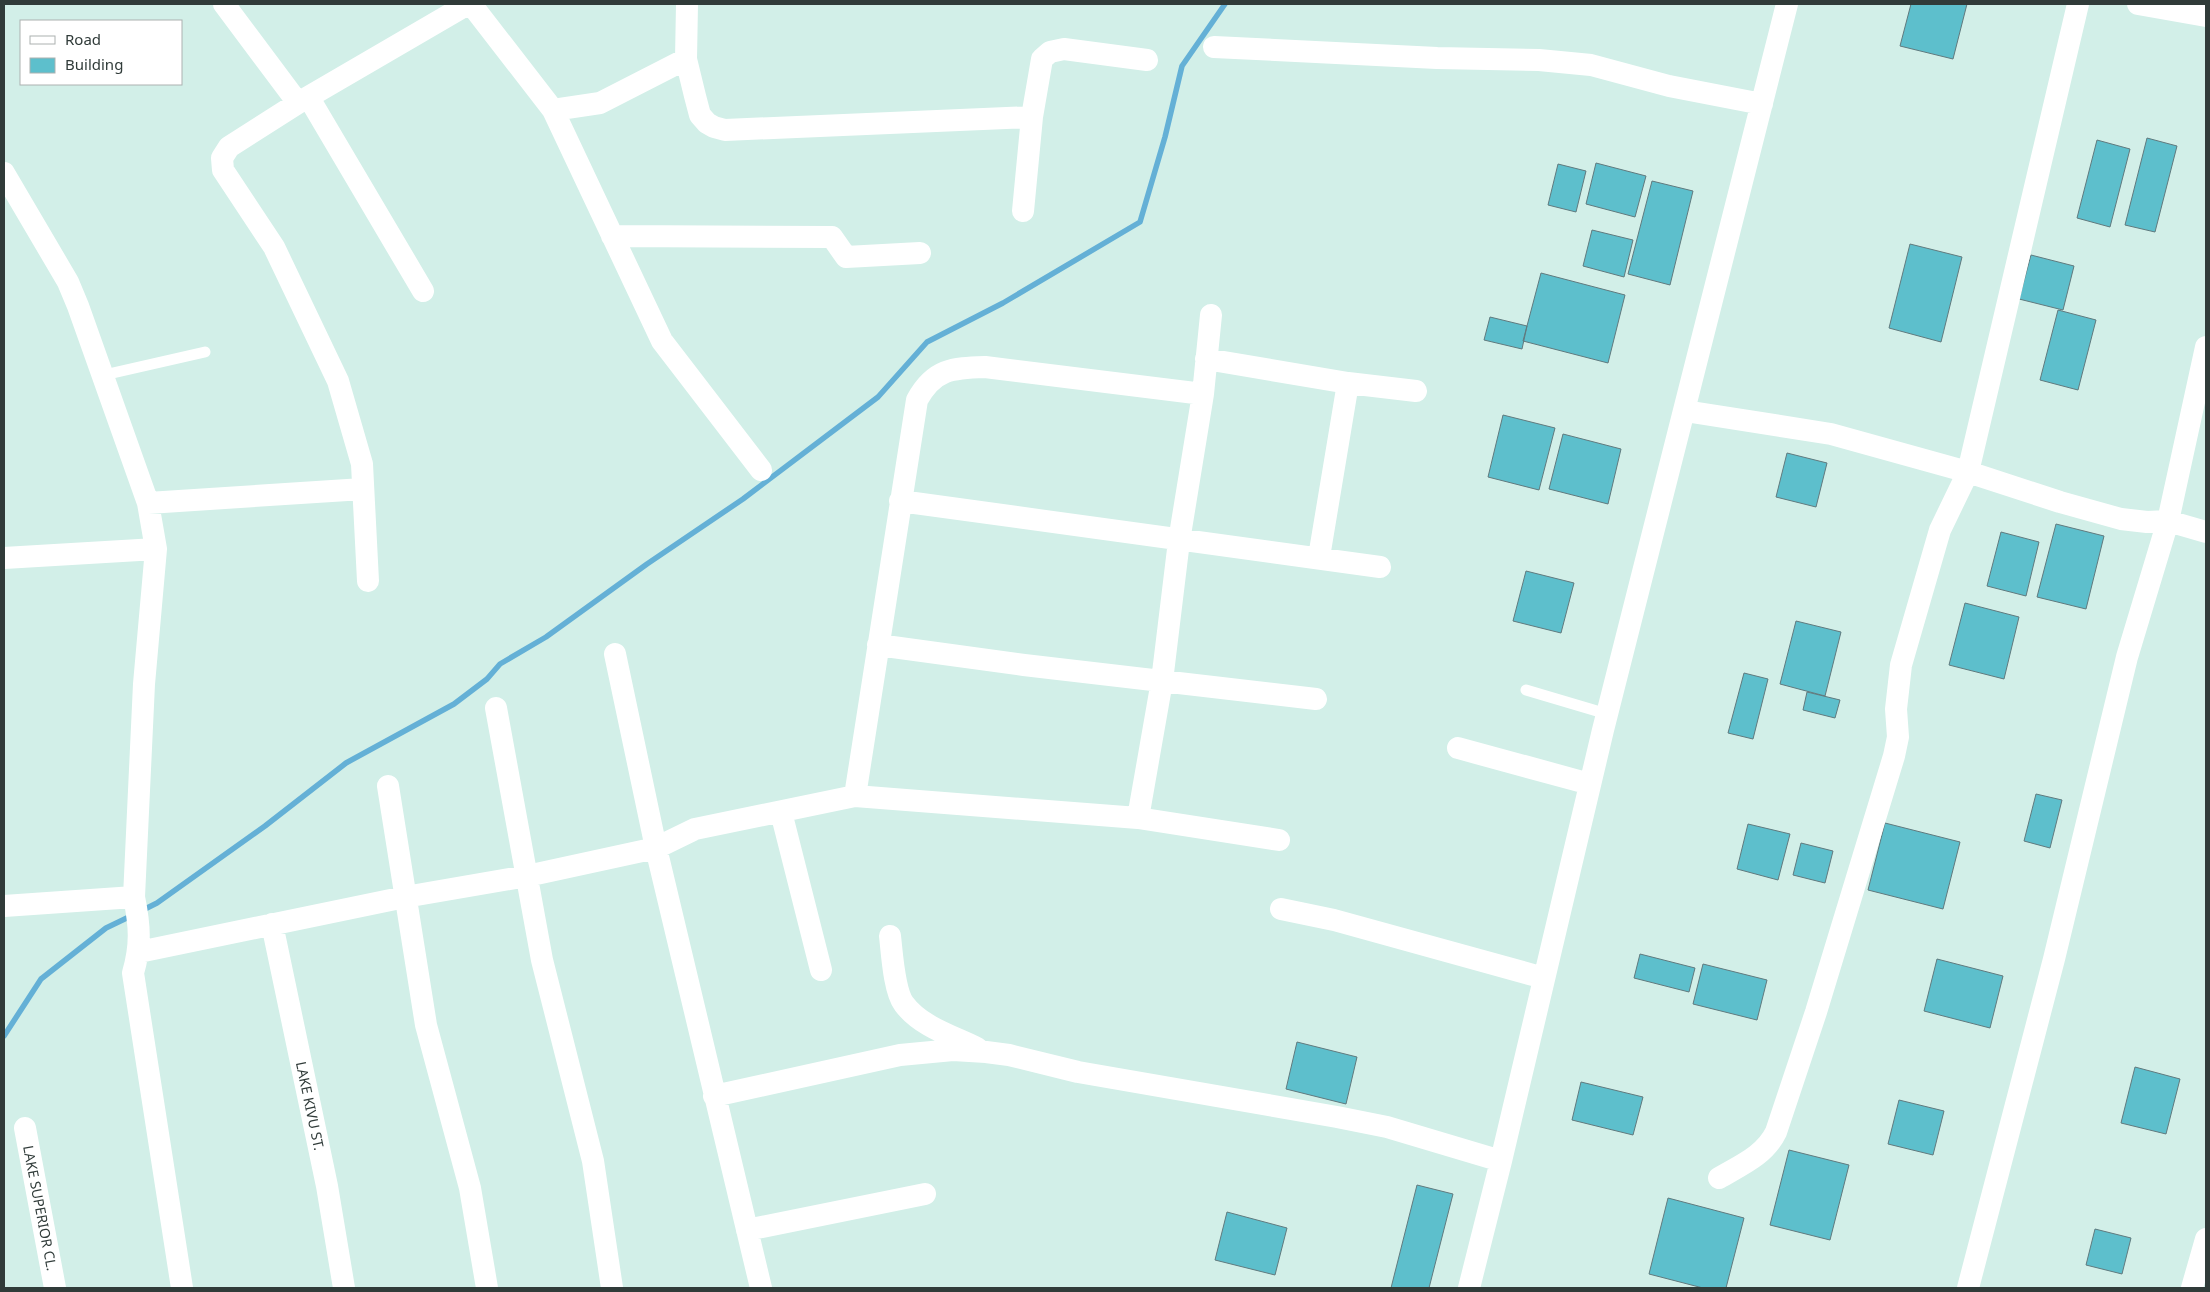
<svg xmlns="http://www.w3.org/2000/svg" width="2210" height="1292" viewBox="0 0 2210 1292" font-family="'Noto Sans',sans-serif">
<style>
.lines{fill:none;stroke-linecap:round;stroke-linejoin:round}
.stream{stroke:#64b0d6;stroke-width:5.5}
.building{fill:#5dbfcc;stroke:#607a7e}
.lane{stroke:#fff;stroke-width:11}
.street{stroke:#fff;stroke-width:22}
.labels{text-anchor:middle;stroke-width:4;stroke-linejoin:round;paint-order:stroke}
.street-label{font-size:14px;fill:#303b39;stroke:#fff}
</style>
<rect width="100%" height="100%" fill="#d2efe8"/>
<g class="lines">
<path class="stream" d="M 141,911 L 157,903 L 265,826 L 346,763 L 454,704 L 487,679 L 500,664 L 546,637 L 647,564 L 743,499 L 878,397 L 927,342 L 1003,303 L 1140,222 L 1165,137 L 1182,66 L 1225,4
M 4,1036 L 41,979 L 106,928 L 133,915"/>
</g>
<path class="building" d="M 1911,4 L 1967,4 L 1953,59 L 1900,46 Z
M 2147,138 L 2177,146 L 2155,232 L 2125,225 Z
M 2097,140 L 2130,149 L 2110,227 L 2077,218 Z
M 1596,163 L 1646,176 L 1635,217 L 1586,204 Z
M 1558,164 L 1586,171 L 1576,212 L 1548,205 Z
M 1652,181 L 1693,191 L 1670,285 L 1628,274 Z
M 1592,230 L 1633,240 L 1624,277 L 1583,266 Z
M 1910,244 L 1962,257 L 1941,342 L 1889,328 Z
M 2031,255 L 2074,266 L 2063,310 L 2019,299 Z
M 1541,273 L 1625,295 L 1608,363 L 1523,341 Z
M 2058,310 L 2096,320 L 2078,390 L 2040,380 Z
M 1490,317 L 1527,326 L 1522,349 L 1484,340 Z
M 1503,415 L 1555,428 L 1539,490 L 1488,477 Z
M 1563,434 L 1621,449 L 1608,504 L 1549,489 Z
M 1787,453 L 1827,463 L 1816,507 L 1776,497 Z
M 2056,524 L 2104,536 L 2086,609 L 2037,597 Z
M 2001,532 L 2039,542 L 2026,596 L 1987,586 Z
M 1526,571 L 1574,583 L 1561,633 L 1513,621 Z
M 1965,603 L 2019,617 L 2004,679 L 1949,665 Z
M 1796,621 L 1841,632 L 1825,696 L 1780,684 Z
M 1744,673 L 1768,679 L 1753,739 L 1728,733 Z
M 1807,692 L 1840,700 L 1835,718 L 1803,710 Z
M 2036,794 L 2062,800 L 2050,848 L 2024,841 Z
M 1885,823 L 1960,842 L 1943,909 L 1868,890 Z
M 1748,824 L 1790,834 L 1778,880 L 1737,869 Z
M 1801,843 L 1833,851 L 1825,883 L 1793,875 Z
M 1640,954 L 1695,968 L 1689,992 L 1634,978 Z
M 1937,959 L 2003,976 L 1990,1028 L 1924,1011 Z
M 1703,964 L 1767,980 L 1757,1020 L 1693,1004 Z
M 1297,1042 L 1357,1057 L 1346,1104 L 1286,1089 Z
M 2135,1067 L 2180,1079 L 2166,1134 L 2121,1123 Z
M 1581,1082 L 1643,1097 L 1633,1135 L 1572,1120 Z
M 1899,1100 L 1944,1111 L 1933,1155 L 1888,1144 Z
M 1789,1150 L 1849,1165 L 1830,1240 L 1770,1225 Z
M 1417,1185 L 1453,1194 L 1429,1288 L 1391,1288 Z
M 1668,1198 L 1744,1218 L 1726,1288 L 1703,1288 L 1649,1274 Z
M 1227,1212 L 1287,1228 L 1275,1275 L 1215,1260 Z
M 2095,1229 L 2131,1238 L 2122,1274 L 2086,1265 Z"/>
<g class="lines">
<path class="lane" d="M 104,375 L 205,352
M 1526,690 L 1607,714"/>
<path class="street" d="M 224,4 L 298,103
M 471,4 L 553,110 L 662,341 L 761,470
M 687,4 L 686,59 L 695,96 L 700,115 L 707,123 L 714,127 L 725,130 L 1032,117
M 2138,4 L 2206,16
M 1214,47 L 1437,58 L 1539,60 L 1591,65 L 1669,86 L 1762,104
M 309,98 L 423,291
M 553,110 L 600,103 L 686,59
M 4,173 L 68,282 L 78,306 L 148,503 L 156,549 L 144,684 L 134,897 C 140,926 141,945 133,973 L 182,1288
M 1023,211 L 1032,117 L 1042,59 L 1050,52 L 1064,49 L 1147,60
M 612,236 L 832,237 L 846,257 L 920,253
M 1206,359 L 1348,383 L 1416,391
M 1685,411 L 1831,434 L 1968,472 L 2060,502 L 2121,519 L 2147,522 L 2168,521 L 2206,532
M 900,501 L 1380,567
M 148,503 L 363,489
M 1319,557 L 1348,383
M 4,558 L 156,549
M 368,581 L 362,464 L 338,381 L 274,247 L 223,170 L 222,158 L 229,147 L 298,103 L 468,4
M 878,645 L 1024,665 L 1316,699
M 615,654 L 656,848 L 761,1288
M 496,708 L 542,960 L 593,1161 L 612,1288
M 1458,748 L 1590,784
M 388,786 L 426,1025 L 470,1188 L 487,1288
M 855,796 L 917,400 C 934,369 952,368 985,367 L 1203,394
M 781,812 L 821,970
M 1138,818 L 1162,681 L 1179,541 L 1203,394 L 1211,315
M 4,906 L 134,897
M 1281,909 L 1334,920 L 1544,978
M 272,924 L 327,1186 L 344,1288
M 890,936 C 892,953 894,991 904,1004 C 921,1027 953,1036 977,1048
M 139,952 L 405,897 L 527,876 L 656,848 L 695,829 L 855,796 L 1138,818 L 1279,840
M 714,1096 L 900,1055 L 953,1050 L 986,1052 L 1009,1055 L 1078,1072 L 1337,1117 L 1387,1127 L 1501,1161
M 25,1128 L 55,1288
M 1719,1178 C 1741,1165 1765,1155 1776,1132 L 1816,1012 L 1894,756 L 1898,737 L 1896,709 L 1901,665 L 1940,530 L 1968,472 L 2078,4
M 747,1230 L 925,1194
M 1469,1288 L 1501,1161 L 1603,730 L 1787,4
M 1968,1288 L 2054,959 L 2127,657 L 2168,521 L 2206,347
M 2192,1288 L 2206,1239"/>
</g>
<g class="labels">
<g class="street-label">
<text transform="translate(310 1106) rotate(78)" y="5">LAKE KIVU ST.</text>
<text transform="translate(40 1208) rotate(79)" y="5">LAKE SUPERIOR CL.</text>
</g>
</g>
<rect width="2210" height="1292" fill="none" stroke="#303b39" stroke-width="10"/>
<rect x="20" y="20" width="162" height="65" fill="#ffffff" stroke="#acb1b0"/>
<rect x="30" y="36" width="25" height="8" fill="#ffffff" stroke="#acb1b0"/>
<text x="65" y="45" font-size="15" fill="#303b39">Road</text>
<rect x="30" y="58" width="25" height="15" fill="#5dbfcc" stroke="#acb1b0"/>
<text x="65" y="70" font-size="15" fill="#303b39">Building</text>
</svg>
